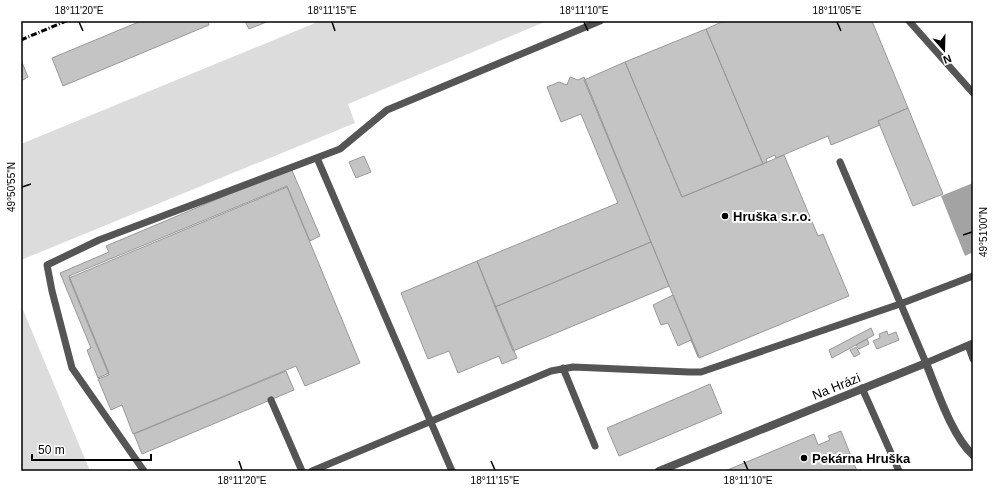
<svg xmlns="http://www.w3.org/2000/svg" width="994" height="492" viewBox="0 0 994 492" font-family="Helvetica,sans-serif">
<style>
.green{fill:#dcdcdc}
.water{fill:#a3a3a3}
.building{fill:#c4c4c4;stroke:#999}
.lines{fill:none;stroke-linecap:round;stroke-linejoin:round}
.lane{stroke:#555;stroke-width:7}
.street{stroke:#555;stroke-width:8}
.rail{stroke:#000;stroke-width:3;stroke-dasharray:6 2 1 2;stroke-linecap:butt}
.ticks{fill:none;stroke:#000;stroke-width:1.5}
.poi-dot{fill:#000;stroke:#fff;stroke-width:1.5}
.labels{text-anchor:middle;stroke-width:4;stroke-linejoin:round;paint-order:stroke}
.poi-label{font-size:13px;font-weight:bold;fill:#000;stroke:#fff;text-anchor:start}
.street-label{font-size:13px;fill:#000;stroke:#fff}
.neatline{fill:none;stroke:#000;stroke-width:1.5}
.ticks-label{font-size:10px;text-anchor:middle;fill:#000}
</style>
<rect width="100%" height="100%" fill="#fff"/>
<path class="green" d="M 320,21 L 547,21 L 348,104 L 355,123 L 21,260 L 21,144 Z
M 21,305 L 90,471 L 21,471 Z"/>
<path class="water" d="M 973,183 L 973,252 L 965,256 L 941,196 Z"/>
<path class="building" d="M 141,21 L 208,21 L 209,25 L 63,86 L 52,58 Z
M 245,21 L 269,21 L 249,29 Z
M 724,21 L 872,21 L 908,108 L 878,121 L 880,125 L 831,145 L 828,136 L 776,158 L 775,155 L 766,159 L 767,162 L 763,164 L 706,29 Z
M 706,29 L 763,164 L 682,197 L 625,62 Z
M 21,60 L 28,77 L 21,81 Z
M 625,62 L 682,197 L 784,155 L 818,236 L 823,234 L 849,296 L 699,358 L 584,80 Z
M 570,77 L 578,80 L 584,77 L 651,242 L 495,307 L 477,261 L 618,203 L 581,114 L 561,122 L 547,87 L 559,82 L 567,85 Z
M 908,108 L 943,194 L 913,206 L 878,121 Z
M 364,156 L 371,172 L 356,178 L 349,162 Z
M 291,168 L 320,236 L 310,241 L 287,186 L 69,276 L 109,373 L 98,378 L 87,350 L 91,348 L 60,273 L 109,252 L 106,246 Z
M 287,187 L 360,363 L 305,386 L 296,366 L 133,434 L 122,405 L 111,410 L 98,379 L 109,375 L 69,278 Z
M 651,242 L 669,286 L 513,351 L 495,307 Z
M 477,261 L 517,358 L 502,364 L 499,356 L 458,373 L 449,351 L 428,359 L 401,293 Z
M 673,295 L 699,356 L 698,357 L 691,340 L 678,346 L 668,323 L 661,325 L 653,305 Z
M 871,328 L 874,335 L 832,358 L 829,350 Z
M 887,331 L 888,335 L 896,332 L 899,340 L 877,349 L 873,341 L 880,338 L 879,334 Z
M 867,339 L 869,344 L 859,349 L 856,345 Z
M 856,347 L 860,354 L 854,357 L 850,350 Z
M 286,371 L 294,390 L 142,454 L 134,434 Z
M 710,384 L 722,413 L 619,456 L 607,428 Z
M 841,431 L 857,471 L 725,471 L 814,434 L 818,445 L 830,440 L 828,436 Z"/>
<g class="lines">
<path class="lane" d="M 909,21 L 973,93
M 317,158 L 452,471
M 840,162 L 926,363 L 973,343
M 968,345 L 973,359
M 563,368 L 595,446
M 862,388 L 899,471
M 271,400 L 302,471
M 144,471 L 72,368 L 52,291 L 47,265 L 99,240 L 340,149 L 387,110 L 600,21
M 312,471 L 551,371 L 573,367 L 689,372 L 701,372 L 900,304 L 973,276"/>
<path class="street" d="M 659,471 L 926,363 C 937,390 952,436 973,455"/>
<path class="rail" d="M 21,40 L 66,21"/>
</g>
<path class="ticks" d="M 79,22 L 83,31M 332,22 L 335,31M 584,22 L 588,31M 837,22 L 841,31M 22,187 L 31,184M 963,235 L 972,232M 239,461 L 242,470M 491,461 L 495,470M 744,461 L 748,470"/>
<g class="poi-dot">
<circle cx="725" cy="216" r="4"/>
<circle cx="804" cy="458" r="4"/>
</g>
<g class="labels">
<g class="poi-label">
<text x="733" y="221">Hruška s.r.o.</text>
<text x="812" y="463">Pekárna Hruška</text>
</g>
<g class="street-label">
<text transform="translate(836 386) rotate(-22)" y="5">Na Hrázi</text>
</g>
</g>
<rect width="994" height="492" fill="none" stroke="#ffffff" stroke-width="44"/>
<g transform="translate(944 50) rotate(160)" stroke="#ffffff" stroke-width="3" paint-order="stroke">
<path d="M0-3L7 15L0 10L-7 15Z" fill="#000000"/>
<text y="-6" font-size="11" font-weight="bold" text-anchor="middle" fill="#000000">N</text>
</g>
<path d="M32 454v6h119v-6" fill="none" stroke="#000000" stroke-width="2"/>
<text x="38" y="454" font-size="12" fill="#000000" stroke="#ffffff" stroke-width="3" paint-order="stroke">50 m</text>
<rect x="22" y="22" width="950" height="448" class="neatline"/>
<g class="ticks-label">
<text x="79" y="14">18°11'20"E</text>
<text x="332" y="14">18°11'15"E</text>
<text x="584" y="14">18°11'10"E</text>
<text x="837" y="14">18°11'05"E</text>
<text transform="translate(11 187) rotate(-90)" y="4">49°50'55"N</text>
<text transform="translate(983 232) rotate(-90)" y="4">49°51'00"N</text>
<text x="242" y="484">18°11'20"E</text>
<text x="495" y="484">18°11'15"E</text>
<text x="748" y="484">18°11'10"E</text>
</g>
</svg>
